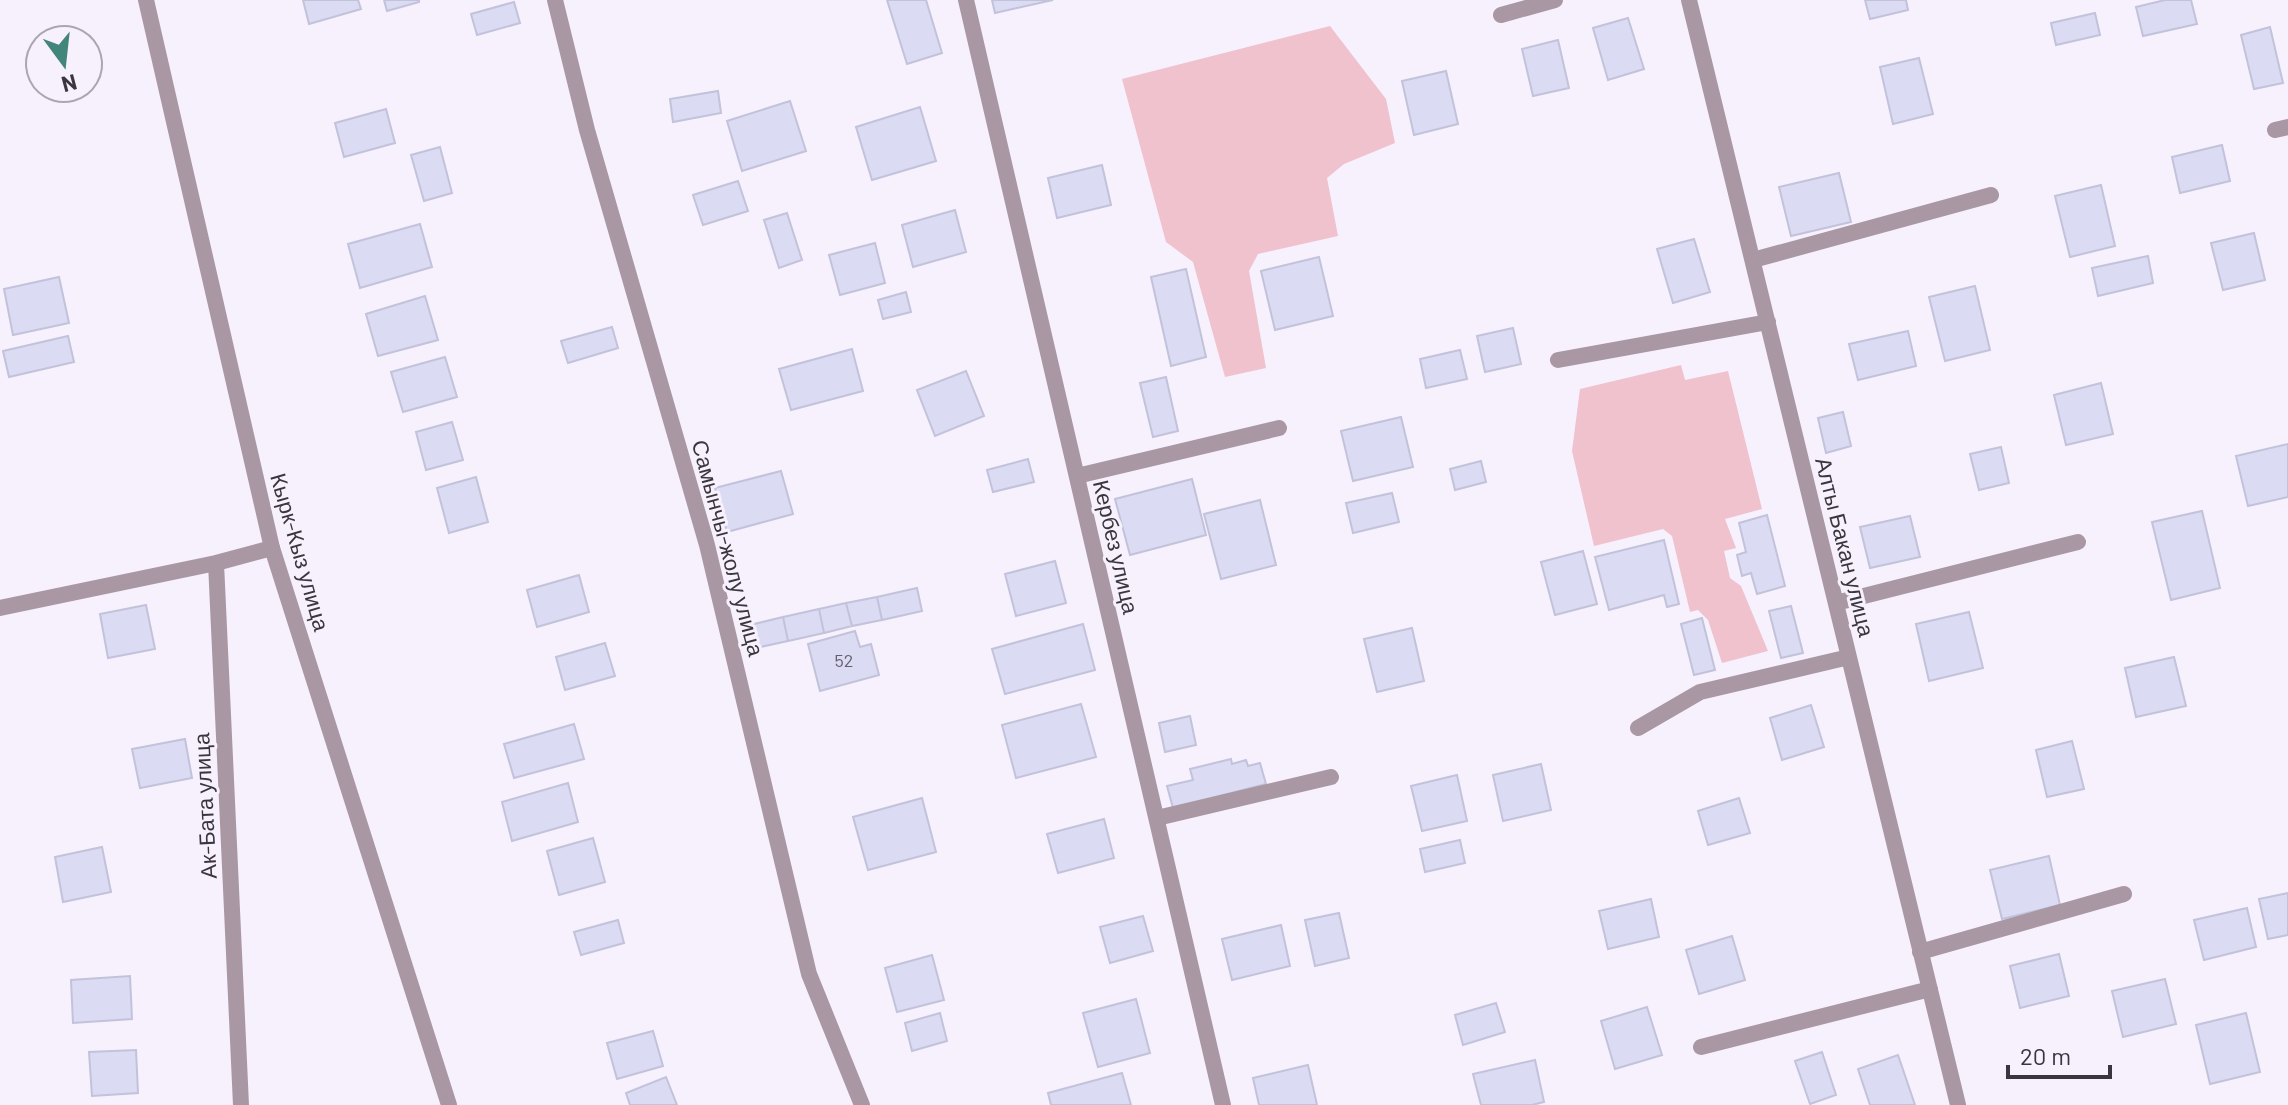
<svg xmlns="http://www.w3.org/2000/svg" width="2288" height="1105" viewBox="0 0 2288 1105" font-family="Barlow,sans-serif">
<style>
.green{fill:#efc2cd}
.building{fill:#dbdbf3;stroke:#c2c2da;stroke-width:2}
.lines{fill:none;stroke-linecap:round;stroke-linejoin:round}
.minor{stroke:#a997a4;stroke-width:16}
.tertiary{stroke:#a997a4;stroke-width:16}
.labels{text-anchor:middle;stroke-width:6;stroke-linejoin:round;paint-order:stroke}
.number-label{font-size:18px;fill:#635f6b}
.street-label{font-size:22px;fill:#3b363e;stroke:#f7f0fd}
</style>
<rect width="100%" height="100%" fill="#f7f0fd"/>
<path class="green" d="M 1330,26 L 1386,99 L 1395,143 L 1344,164 L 1327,178 L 1338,236 L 1258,254 L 1249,271 L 1266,368 L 1225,377 L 1193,262 L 1166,242 L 1122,79 Z
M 1681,365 L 1685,380 L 1728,371 L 1762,509 L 1725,519 L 1736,548 L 1724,551 L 1730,578 L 1741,586 L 1768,651 L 1722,663 L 1708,620 L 1698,610 L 1690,612 L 1672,536 L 1663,529 L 1594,546 L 1572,451 L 1580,389 Z"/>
<path class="building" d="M 303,0 L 358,0 L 361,9 L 309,24 Z
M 384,0 L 419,0 L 419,2 L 387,11 Z
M 887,0 L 926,0 L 942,53 L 907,64 Z
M 992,0 L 1053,0 L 995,13 Z
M 1865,0 L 1906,0 L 1908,10 L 1870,19 Z
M 2165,0 L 2191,0 L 2197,24 L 2143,36 L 2136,7 Z
M 514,2 L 520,23 L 477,35 L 471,14 Z
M 2095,13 L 2100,35 L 2056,45 L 2051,23 Z
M 1628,18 L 1644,69 L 1608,80 L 1593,28 Z
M 2270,27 L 2283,83 L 2254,89 L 2241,35 Z
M 1558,40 L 1569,88 L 1533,96 L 1522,49 Z
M 1919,58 L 1933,114 L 1893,124 L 1880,67 Z
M 1446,71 L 1458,124 L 1414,135 L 1402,81 Z
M 718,91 L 721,113 L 673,122 L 670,99 Z
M 790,101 L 806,151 L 742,171 L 727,121 Z
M 920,107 L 936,161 L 872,180 L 856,127 Z
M 386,109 L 395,143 L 344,157 L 335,123 Z
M 2222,145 L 2230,181 L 2180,193 L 2172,157 Z
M 440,147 L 452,193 L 424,201 L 411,155 Z
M 1102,165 L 1111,205 L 1057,218 L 1048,178 Z
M 1839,173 L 1851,222 L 1791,236 L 1779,187 Z
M 738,181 L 748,211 L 703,225 L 693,195 Z
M 2101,185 L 2115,246 L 2070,257 L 2055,196 Z
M 955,210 L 966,252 L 913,267 L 902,225 Z
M 787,213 L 802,260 L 779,268 L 764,220 Z
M 420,224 L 432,267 L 360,288 L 348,244 Z
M 2254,233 L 2265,280 L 2223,290 L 2211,243 Z
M 1694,239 L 1710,292 L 1673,303 L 1657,249 Z
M 875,243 L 885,283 L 840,295 L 829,255 Z
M 2148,256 L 2153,283 L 2098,296 L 2092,268 Z
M 1319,257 L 1333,316 L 1275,330 L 1261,271 Z
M 1186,269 L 1206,357 L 1171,366 L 1151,277 Z
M 59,277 L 69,323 L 13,335 L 4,289 Z
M 1975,286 L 1990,350 L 1945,361 L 1929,297 Z
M 906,292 L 911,312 L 883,319 L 878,300 Z
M 425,296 L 438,340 L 378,356 L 366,314 Z
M 612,327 L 618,348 L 568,363 L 561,341 Z
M 1513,328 L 1521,364 L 1485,372 L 1477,336 Z
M 1908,331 L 1916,366 L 1858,380 L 1849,344 Z
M 68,336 L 74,362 L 9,377 L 3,351 Z
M 852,349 L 863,391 L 791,410 L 779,369 Z
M 1460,350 L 1467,379 L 1426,388 L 1420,359 Z
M 445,357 L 457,397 L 403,412 L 391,372 Z
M 966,371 L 984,416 L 935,436 L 917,390 Z
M 1166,377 L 1178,431 L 1153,437 L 1140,383 Z
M 2101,383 L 2113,434 L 2066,445 L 2054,395 Z
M 1843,412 L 1851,446 L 1826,453 L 1818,418 Z
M 1401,417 L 1413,467 L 1353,481 L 1341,431 Z
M 452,422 L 463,460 L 426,470 L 416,432 Z
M 2288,444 L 2288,497 L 2248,506 L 2236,456 Z
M 2001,447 L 2009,483 L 1979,490 L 1970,454 Z
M 1028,459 L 1034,482 L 993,492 L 987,470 Z
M 1481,461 L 1486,482 L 1455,490 L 1450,469 Z
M 781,471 L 793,514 L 727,532 L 715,488 Z
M 476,477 L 488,522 L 449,533 L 437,488 Z
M 1192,479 L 1206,535 L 1130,555 L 1115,499 Z
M 1392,493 L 1399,522 L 1353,533 L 1346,503 Z
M 1260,500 L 1276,565 L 1221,579 L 1204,514 Z
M 2202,511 L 2220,588 L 2171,600 L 2152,522 Z
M 1767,515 L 1785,586 L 1757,594 L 1751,573 L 1742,576 L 1737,555 L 1746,552 L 1739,523 Z
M 1910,516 L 1920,557 L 1870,568 L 1860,527 Z
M 1664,540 L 1679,604 L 1667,607 L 1664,595 L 1609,610 L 1595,557 Z
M 1583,551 L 1597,604 L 1555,615 L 1541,562 Z
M 1055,561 L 1066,603 L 1016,616 L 1005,574 Z
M 579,575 L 589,612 L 537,627 L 527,590 Z
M 917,588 L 922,611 L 882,620 L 877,597 Z
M 877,597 L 882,620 L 852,626 L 846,603 Z
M 846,603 L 852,626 L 824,633 L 819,609 Z
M 146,605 L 155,649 L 108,658 L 100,614 Z
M 1791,606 L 1803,653 L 1781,658 L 1769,611 Z
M 819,609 L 824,633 L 788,641 L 783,617 Z
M 1969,612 L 1983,668 L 1929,681 L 1916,624 Z
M 783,617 L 788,641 L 751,649 L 746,626 Z
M 1702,618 L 1715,670 L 1694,675 L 1681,624 Z
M 1083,624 L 1095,670 L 1005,694 L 992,649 Z
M 1412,628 L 1424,681 L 1377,692 L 1364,639 Z
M 855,631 L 860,647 L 871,644 L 879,675 L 820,691 L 808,644 Z
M 605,643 L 615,676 L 565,690 L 556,657 Z
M 2174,657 L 2186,706 L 2136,717 L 2125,668 Z
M 1081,704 L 1096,757 L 1016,778 L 1002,725 Z
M 1811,705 L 1824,747 L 1782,760 L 1770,718 Z
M 1190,716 L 1196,745 L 1165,752 L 1159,723 Z
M 574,724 L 584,759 L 514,778 L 504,744 Z
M 185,739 L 192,778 L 140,788 L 132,749 Z
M 2072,741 L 2084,789 L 2047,797 L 2036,750 Z
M 1231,759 L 1232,764 L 1246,760 L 1248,766 L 1260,763 L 1266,784 L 1173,808 L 1167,786 L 1193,780 L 1190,769 Z
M 1541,764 L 1551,810 L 1503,821 L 1493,775 Z
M 1457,775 L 1467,821 L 1422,831 L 1411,786 Z
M 568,783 L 578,822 L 512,841 L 502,802 Z
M 922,798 L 936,852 L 868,870 L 853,817 Z
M 1739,798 L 1750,833 L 1708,845 L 1698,811 Z
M 1104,819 L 1114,858 L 1058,873 L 1047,834 Z
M 593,838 L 605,882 L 559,895 L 547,851 Z
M 1460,840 L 1465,863 L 1425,872 L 1420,849 Z
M 102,847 L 111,892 L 63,902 L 55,857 Z
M 2049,856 L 2060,905 L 2002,919 L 1990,870 Z
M 2288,893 L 2288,935 L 2268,939 L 2259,899 Z
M 1651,899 L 1659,937 L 1608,949 L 1599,911 Z
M 2247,908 L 2256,947 L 2204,960 L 2194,920 Z
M 1339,913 L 1349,958 L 1315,966 L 1305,920 Z
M 1143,916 L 1153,951 L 1110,963 L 1100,927 Z
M 618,920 L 624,943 L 581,955 L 574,932 Z
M 1281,925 L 1290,966 L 1232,980 L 1222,939 Z
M 1732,936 L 1745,980 L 1699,994 L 1686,950 Z
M 2059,954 L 2069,996 L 2020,1008 L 2010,966 Z
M 932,955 L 944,1000 L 897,1012 L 885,968 Z
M 130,976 L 132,1019 L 73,1023 L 71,980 Z
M 2165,979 L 2176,1024 L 2123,1037 L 2112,991 Z
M 1136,999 L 1150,1053 L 1098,1067 L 1083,1013 Z
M 1496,1003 L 1505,1032 L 1463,1045 L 1455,1015 Z
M 1647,1007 L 1662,1055 L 1615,1069 L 1601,1021 Z
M 940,1013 L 947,1041 L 912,1051 L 905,1023 Z
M 2246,1013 L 2260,1072 L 2210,1084 L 2196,1025 Z
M 653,1031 L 663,1066 L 617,1079 L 607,1043 Z
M 136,1050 L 138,1093 L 92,1096 L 89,1052 Z
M 1822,1052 L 1836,1095 L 1810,1104 L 1795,1061 Z
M 1898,1055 L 1915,1105 L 1870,1105 L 1858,1069 Z
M 1535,1060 L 1544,1102 L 1532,1105 L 1481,1105 L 1473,1074 Z
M 1308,1065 L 1317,1105 L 1259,1105 L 1253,1078 Z
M 1122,1073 L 1131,1105 L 1051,1105 L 1048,1093 Z
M 666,1077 L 677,1105 L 630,1105 L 626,1093 Z"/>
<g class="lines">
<path class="minor" d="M 555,0 L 587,130 L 707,545 L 809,974 L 862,1105
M 966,0 L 1223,1105
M 1689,0 L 1958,1105
M 1501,15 L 1555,0
M 2275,130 L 2288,127
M 1753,260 L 1991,195
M 1558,360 L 1768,322
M 1077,476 L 1279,428
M 1836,603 L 2078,542
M 0,608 L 216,563
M 1638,728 L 1700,692 L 1849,657
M 1157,818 L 1331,777
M 1920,952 L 2124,894
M 1701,1047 L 1930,989
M 241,1105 L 216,563 L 272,548"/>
<path class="tertiary" d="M 146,0 L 272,548 L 449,1105"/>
</g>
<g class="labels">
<g class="number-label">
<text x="844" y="667">52</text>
</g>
<g class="street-label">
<text transform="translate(1116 547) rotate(77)" y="8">Кербез улица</text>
<text transform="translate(1845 547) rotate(76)" y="8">Алты Бакан улица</text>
<text transform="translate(728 548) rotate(75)" y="8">Самынчы-жолу улица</text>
<text transform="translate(300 552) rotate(74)" y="8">Кырк-Кыз улица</text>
<text transform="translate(205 806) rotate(-93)" y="8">Ак-Бата улица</text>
</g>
</g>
<g transform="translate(64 64) rotate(165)"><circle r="38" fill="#f7f0fd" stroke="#aca6b1" stroke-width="2"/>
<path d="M0-6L14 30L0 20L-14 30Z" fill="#42867b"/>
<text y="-12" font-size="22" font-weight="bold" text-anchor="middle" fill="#3b363e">N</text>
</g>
<path d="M2008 1065v12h102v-12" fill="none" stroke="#3b363e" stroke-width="4"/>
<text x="2020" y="1065" font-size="24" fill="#3b363e" stroke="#f7f0fd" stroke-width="6" paint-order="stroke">20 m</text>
</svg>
